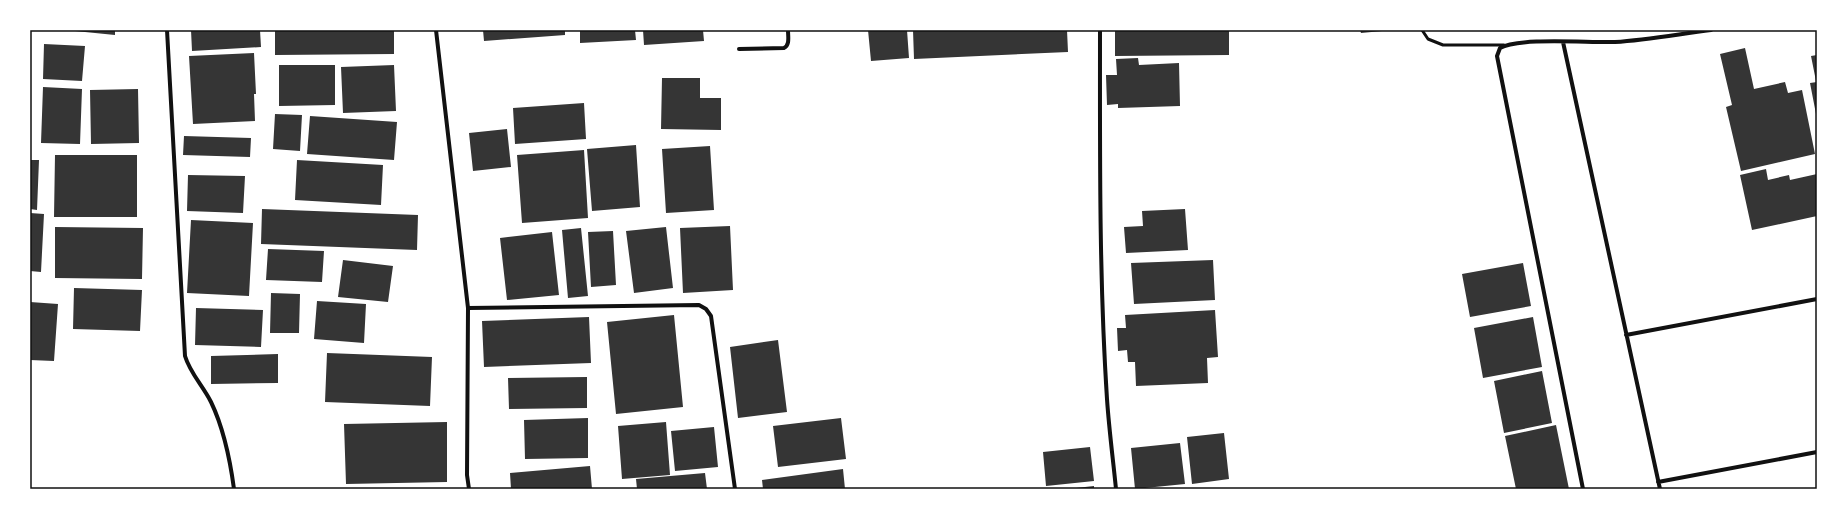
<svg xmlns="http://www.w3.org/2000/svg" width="1847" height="519" viewBox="0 0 1847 519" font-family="'Exo 2',sans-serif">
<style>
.building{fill:#353535}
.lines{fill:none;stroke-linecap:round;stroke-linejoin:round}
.service{stroke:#111;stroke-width:3}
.minor{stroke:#111;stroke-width:4}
.neatline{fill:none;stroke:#111;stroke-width:1.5}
</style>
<rect width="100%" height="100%" fill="#fff"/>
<path class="building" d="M 65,30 L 115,30 L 115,35 Z
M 191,30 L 260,30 L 261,47 L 192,51 Z
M 275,30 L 394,30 L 394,54 L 275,55 Z
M 483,30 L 565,30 L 565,35 L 484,41 Z
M 580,30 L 635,30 L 636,40 L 580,43 Z
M 643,30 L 703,30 L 704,41 L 644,45 Z
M 868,30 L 907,30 L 909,58 L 871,61 Z
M 913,30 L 1067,30 L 1068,52 L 914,59 Z
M 1115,30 L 1229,30 L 1229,55 L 1115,56 Z
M 1360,30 L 1382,30 L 1382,31 L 1361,33 Z
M 44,44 L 85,46 L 82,81 L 43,79 Z
M 1745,48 L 1754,89 L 1785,82 L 1788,93 L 1802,90 L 1815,154 L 1741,171 L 1726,107 L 1732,105 L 1720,54 Z
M 254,53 L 256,94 L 254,94 L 255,121 L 193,124 L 189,56 Z
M 1817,55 L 1817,81 L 1816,81 L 1811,56 Z
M 1138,58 L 1139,65 L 1179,63 L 1180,106 L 1118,108 L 1118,104 L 1107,105 L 1106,75 L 1117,75 L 1116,59 Z
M 279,65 L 335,65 L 335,105 L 279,106 Z
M 394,65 L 396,111 L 343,113 L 341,67 Z
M 662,78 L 700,78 L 700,98 L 721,98 L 721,130 L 661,129 Z
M 1817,82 L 1817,114 L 1816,114 L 1810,83 Z
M 43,87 L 82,89 L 80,144 L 41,143 Z
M 138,89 L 139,143 L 91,144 L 90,90 Z
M 584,103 L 586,139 L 515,144 L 513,108 Z
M 275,114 L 302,115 L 300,151 L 273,149 Z
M 310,116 L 397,122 L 394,160 L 307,154 Z
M 507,129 L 511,167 L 473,171 L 469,133 Z
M 184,136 L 251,138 L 250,157 L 183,155 Z
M 636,145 L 640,207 L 592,211 L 587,149 Z
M 710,146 L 714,210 L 666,213 L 662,149 Z
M 584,150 L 588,218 L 522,223 L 517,155 Z
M 55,155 L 137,155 L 137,217 L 54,217 Z
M 30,160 L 39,160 L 37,210 L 30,209 Z
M 297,160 L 383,165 L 381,205 L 295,200 Z
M 1766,169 L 1768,180 L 1789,175 L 1790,180 L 1817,174 L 1817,216 L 1752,230 L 1740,175 Z
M 188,175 L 245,176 L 243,213 L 187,211 Z
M 262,209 L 418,215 L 417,250 L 261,244 Z
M 1185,209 L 1188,250 L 1126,253 L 1124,227 L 1143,226 L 1142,211 Z
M 30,213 L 44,214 L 41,272 L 30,271 Z
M 191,220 L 253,223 L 249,296 L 187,293 Z
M 730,226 L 733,290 L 683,293 L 680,228 Z
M 55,227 L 143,228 L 142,279 L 55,278 Z
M 666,227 L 673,288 L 634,293 L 626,231 Z
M 581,228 L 588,296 L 568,298 L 562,230 Z
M 613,231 L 616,285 L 591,287 L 588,232 Z
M 552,232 L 559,295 L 507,300 L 500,238 Z
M 268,249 L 324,251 L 322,282 L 266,280 Z
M 343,260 L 393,266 L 388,302 L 338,297 Z
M 1213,260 L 1215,300 L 1134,304 L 1131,263 Z
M 1523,263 L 1531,306 L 1470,317 L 1462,274 Z
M 74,288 L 142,290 L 140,331 L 73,329 Z
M 271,293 L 300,294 L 299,333 L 270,333 Z
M 317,301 L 366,304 L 364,343 L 314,339 Z
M 30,302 L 58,304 L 54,361 L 30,360 Z
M 196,308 L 263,310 L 261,347 L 195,345 Z
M 1215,310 L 1218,357 L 1207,358 L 1208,383 L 1136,386 L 1135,362 L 1128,362 L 1127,350 L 1118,351 L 1117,328 L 1126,328 L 1125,315 Z
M 674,315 L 683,407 L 616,414 L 607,322 Z
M 589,317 L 591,363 L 484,367 L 482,321 Z
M 1533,317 L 1542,367 L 1483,378 L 1474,328 Z
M 778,340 L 787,412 L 738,418 L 730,347 Z
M 327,353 L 432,357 L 430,406 L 325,402 Z
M 278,354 L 278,383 L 211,384 L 211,356 Z
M 1542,371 L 1552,423 L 1504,433 L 1494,381 Z
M 587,377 L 587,408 L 509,409 L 508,378 Z
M 588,418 L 588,458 L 525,459 L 524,420 Z
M 841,418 L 846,459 L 778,467 L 773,426 Z
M 447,422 L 447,482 L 346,484 L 344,424 Z
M 666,422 L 670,475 L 622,479 L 618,426 Z
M 1556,425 L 1569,489 L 1516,489 L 1505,436 Z
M 714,427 L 718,467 L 675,471 L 671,431 Z
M 1224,433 L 1229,479 L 1192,484 L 1187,437 Z
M 1180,443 L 1185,484 L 1135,489 L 1131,448 Z
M 1090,447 L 1094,481 L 1046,486 L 1043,452 Z
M 590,466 L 592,489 L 511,489 L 510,473 Z
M 843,469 L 845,489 L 763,489 L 762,480 Z
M 705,473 L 707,489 L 637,489 L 636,479 Z
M 1094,486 L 1094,489 L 1076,489 L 1076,488 Z"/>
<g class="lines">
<path class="service" d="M 1422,30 L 1428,39 L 1443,45 L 1504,45"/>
<path class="minor" d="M 167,30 L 185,356 C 190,373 203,386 211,402 C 224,429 230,459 234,489
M 436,30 L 468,308 L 467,475 L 469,489
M 1100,30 C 1100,153 1099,276 1107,399 C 1109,429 1113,459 1116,489
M 1563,42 L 1660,489
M 739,49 L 784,48 C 790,45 788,37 788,30
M 468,308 L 699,305 L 706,309 L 711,316 L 735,489
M 1626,335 L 1817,299
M 1658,482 L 1817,452
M 1583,489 L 1497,56 L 1500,48 C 1519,37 1589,43 1615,42 C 1647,40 1679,34 1711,30"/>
</g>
<rect width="1847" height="519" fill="none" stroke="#ffffff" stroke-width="62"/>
<rect x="31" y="31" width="1785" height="457" class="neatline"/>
</svg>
